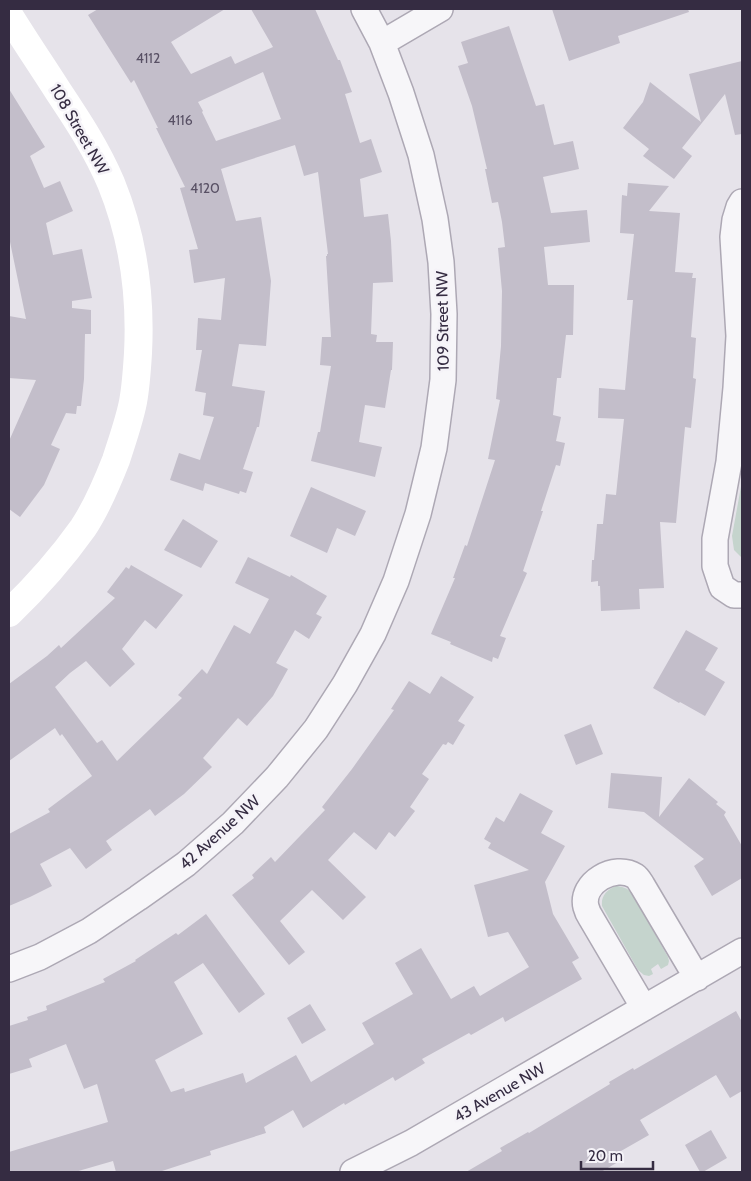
<svg xmlns="http://www.w3.org/2000/svg" width="751" height="1181" viewBox="0 0 751 1181" font-family="Cabin,sans-serif">
<style>
.green{fill:#c5d4cd}
.building{fill:#c3beca;fill-rule:evenodd}
.lines{fill:none;stroke-linecap:round;stroke-linejoin:round}
.street-casing{stroke:#ada8b4;stroke-width:28}
.street{stroke:#f7f6f9;stroke-width:25}
.secondary{stroke:#fff;stroke-width:28}
.labels{text-anchor:middle;stroke-width:5;stroke-linejoin:round;paint-order:stroke}
.number-label{font-size:14px;fill:#585064}
.street-label{font-size:16px;fill:#352c42;stroke:#f5f3f8}
</style>
<rect width="100%" height="100%" fill="#e6e3ea"/>
<path class="green" d="M 742,481 L 742,558 L 734,550 L 732,536 Z
M 615,886 C 622,886 627,888 632,893 L 668,957 L 669,961 L 668,965 L 661,969 L 658,964 L 651,969 L 653,974 L 649,976 L 644,975 L 638,970 L 602,906 C 601,896 606,891 615,886 Z"/>
<path class="building" d="M 98,9 L 225,9 L 171,42 L 191,74 L 231,56 L 235,64 L 273,47 L 251,9 L 315,9 L 338,60 L 340,60 L 352,92 L 345,94 L 360,143 L 371,139 L 382,172 L 360,179 L 364,217 L 388,214 L 391,241 L 393,282 L 373,283 L 371,334 L 377,335 L 376,342 L 393,342 L 392,370 L 391,370 L 385,408 L 365,405 L 359,442 L 382,447 L 375,477 L 311,461 L 318,432 L 320,432 L 331,366 L 320,365 L 322,337 L 331,337 L 326,256 L 327,256 L 327,254 L 328,254 L 318,172 L 304,176 L 295,145 L 221,169 L 236,221 L 261,217 L 271,281 L 266,346 L 239,344 L 232,386 L 265,391 L 259,427 L 257,427 L 243,469 L 253,472 L 246,493 L 240,491 L 239,494 L 205,483 L 203,491 L 170,480 L 179,453 L 200,460 L 214,417 L 203,415 L 206,393 L 195,391 L 202,350 L 196,350 L 198,318 L 221,320 L 225,278 L 194,283 L 189,250 L 198,249 L 180,188 L 185,187 L 156,128 L 158,128 L 134,80 L 131,83 L 88,15 ZM 263,72 L 281,119 L 216,141 L 202,112 L 203,111 L 198,102 Z
M 552,9 L 688,9 L 689,12 L 618,36 L 620,43 L 569,61 Z
M 509,26 L 536,106 L 544,104 L 554,145 L 573,141 L 579,169 L 543,177 L 551,213 L 587,210 L 590,242 L 544,247 L 548,285 L 574,285 L 573,335 L 566,335 L 561,378 L 557,378 L 553,415 L 561,417 L 556,441 L 565,443 L 560,466 L 556,465 L 541,511 L 543,511 L 523,571 L 527,573 L 500,636 L 506,638 L 498,659 L 493,657 L 492,662 L 450,644 L 451,642 L 431,634 L 455,578 L 453,578 L 465,545 L 467,546 L 495,460 L 488,459 L 500,400 L 496,399 L 501,346 L 502,291 L 498,248 L 505,247 L 502,222 L 498,202 L 492,203 L 485,169 L 487,169 L 472,106 L 458,66 L 468,63 L 461,42 Z
M 742,61 L 742,134 L 735,135 L 725,94 L 682,148 L 692,156 L 674,179 L 643,156 L 649,149 L 623,128 L 643,102 L 650,82 L 701,122 L 689,74 Z
M 9,89 L 45,147 L 30,156 L 44,188 L 60,181 L 73,211 L 46,223 L 53,255 L 82,249 L 92,298 L 72,301 L 72,308 L 91,310 L 91,334 L 85,334 L 84,379 L 81,406 L 77,406 L 76,414 L 66,413 L 51,445 L 60,449 L 44,485 L 20,517 L 9,509 L 9,441 L 36,380 L 9,378 L 9,316 L 26,319 L 9,237 Z
M 628,183 L 669,186 L 649,211 L 680,213 L 675,272 L 693,273 L 692,278 L 696,278 L 691,337 L 696,338 L 693,378 L 696,379 L 691,428 L 685,427 L 676,523 L 660,522 L 664,588 L 639,589 L 640,609 L 601,611 L 600,586 L 598,586 L 598,581 L 591,582 L 592,560 L 594,560 L 597,524 L 603,524 L 606,494 L 616,495 L 624,419 L 598,418 L 599,388 L 625,390 L 633,300 L 627,300 L 634,234 L 620,233 L 622,195 L 627,196 Z
M 311,487 L 366,511 L 355,536 L 337,528 L 327,553 L 290,536 Z
M 183,519 L 218,541 L 201,568 L 164,550 Z
M 248,557 L 290,577 L 291,575 L 327,596 L 316,614 L 322,617 L 309,639 L 295,630 L 276,663 L 288,669 L 273,696 L 247,726 L 238,718 L 203,758 L 212,767 L 184,794 L 155,816 L 150,809 L 106,841 L 112,850 L 86,869 L 70,848 L 40,864 L 52,886 L 30,897 L 9,906 L 9,834 L 50,812 L 48,809 L 92,776 L 62,734 L 60,736 L 55,728 L 9,761 L 9,684 L 47,656 L 59,645 L 61,648 L 115,598 L 107,592 L 126,567 L 129,569 L 131,565 L 183,595 L 156,629 L 145,620 L 122,649 L 135,664 L 110,687 L 86,661 L 70,673 L 55,687 L 97,743 L 102,740 L 117,761 L 182,698 L 178,695 L 202,669 L 207,674 L 234,625 L 250,634 L 269,599 L 235,583 Z
M 686,630 L 718,648 L 705,670 L 725,682 L 705,716 L 680,702 L 679,703 L 653,688 Z
M 441,676 L 474,697 L 458,721 L 465,725 L 453,745 L 448,742 L 446,745 L 443,744 L 422,774 L 429,779 L 410,807 L 415,811 L 395,837 L 389,832 L 376,850 L 354,832 L 328,860 L 366,897 L 343,920 L 312,890 L 280,921 L 305,952 L 289,965 L 232,895 L 254,878 L 252,875 L 271,857 L 275,862 L 325,810 L 322,807 L 352,769 L 394,710 L 391,709 L 409,681 L 430,694 Z
M 591,724 L 603,754 L 576,765 L 564,735 Z
M 611,773 L 662,777 L 659,817 L 689,778 L 718,802 L 716,804 L 726,812 L 724,815 L 742,846 L 742,878 L 712,896 L 694,866 L 704,859 L 644,812 L 608,808 Z
M 520,793 L 553,811 L 541,833 L 565,846 L 545,882 L 553,914 L 579,958 L 572,962 L 582,979 L 505,1022 L 503,1017 L 471,1035 L 469,1033 L 422,1059 L 425,1063 L 395,1081 L 393,1077 L 345,1105 L 344,1103 L 303,1128 L 293,1110 L 264,1127 L 266,1133 L 210,1151 L 211,1155 L 159,1172 L 116,1172 L 113,1161 L 75,1172 L 9,1172 L 9,1152 L 108,1122 L 97,1084 L 84,1089 L 66,1044 L 29,1059 L 32,1067 L 9,1074 L 9,1026 L 28,1020 L 27,1017 L 47,1010 L 46,1006 L 105,982 L 103,979 L 136,961 L 135,960 L 176,933 L 178,935 L 206,914 L 265,994 L 239,1013 L 203,963 L 174,982 L 203,1034 L 155,1060 L 171,1092 L 184,1088 L 185,1092 L 243,1073 L 246,1083 L 296,1055 L 311,1082 L 374,1044 L 362,1023 L 413,994 L 395,963 L 421,948 L 451,999 L 474,986 L 480,996 L 529,967 L 508,932 L 488,937 L 474,885 L 529,870 L 488,848 L 491,843 L 484,839 L 496,817 L 504,822 Z
M 310,1004 L 326,1030 L 302,1044 L 287,1018 Z
M 736,1011 L 742,1022 L 742,1091 L 730,1098 L 716,1075 L 640,1120 L 649,1135 L 614,1155 L 618,1162 L 601,1172 L 466,1172 L 502,1151 L 500,1148 L 528,1132 L 529,1133 L 610,1084 L 609,1082 L 633,1068 L 634,1070 Z
M 711,1130 L 727,1158 L 703,1172 L 700,1172 L 685,1145 Z"/>
<g class="lines">
<g class="street-casing">
<path id="street" d="M 382,43 L 440,9
M 742,202 L 739,207 L 735,220 L 733,237 L 739,336 L 736,388 L 729,462 L 715,539 L 715,566 L 722,587 L 734,595 L 742,595
M 9,969 L 40,957 L 89,931 L 138,898 L 186,864 L 233,823 L 277,777 L 316,729 L 345,684 L 373,634 L 396,581 L 418,514 L 434,448 L 443,380 L 444,314 L 441,262 L 435,219 L 421,155 L 401,93 L 382,43 L 364,9
M 644,1008 L 591,918 C 589,915 587,911 586,907 C 580,883 615,863 635,876 C 638,878 640,882 642,885 L 697,978
M 353,1172 L 411,1143 L 742,951"/>
</g>
<use href="#street" class="street"/>
<path class="secondary" d="M 9,15 C 25,41 42,66 58,91 C 78,121 97,150 111,183 C 133,237 141,295 138,353 C 137,369 136,386 133,402 C 129,422 122,441 116,460 C 107,483 97,507 83,528 C 61,559 36,587 9,613"/>
</g>
<g class="labels">
<g class="number-label">
<text x="148" y="63">4112</text>
<text x="180" y="125">4116</text>
<text x="205" y="193">4120</text>
</g>
<g class="street-label">
<text transform="translate(80 129) rotate(60)" y="6">108 Street NW</text>
<text transform="translate(442 321) rotate(-91)" y="6">109 Street NW</text>
<text transform="translate(219 832) rotate(-42)" y="6">42 Avenue NW</text>
<text transform="translate(499 1092) rotate(-30)" y="6">43 Avenue NW</text>
</g>
</g>
<rect width="751" height="1181" fill="none" stroke="#352c42" stroke-width="20"/>
<path d="M581 1161v8h72v-8" fill="none" stroke="#352c42" stroke-width="2.5"/>
<text x="588" y="1161" font-size="15" fill="#352c42" stroke="#f5f3f8" stroke-width="4" paint-order="stroke">20 m</text>
</svg>
